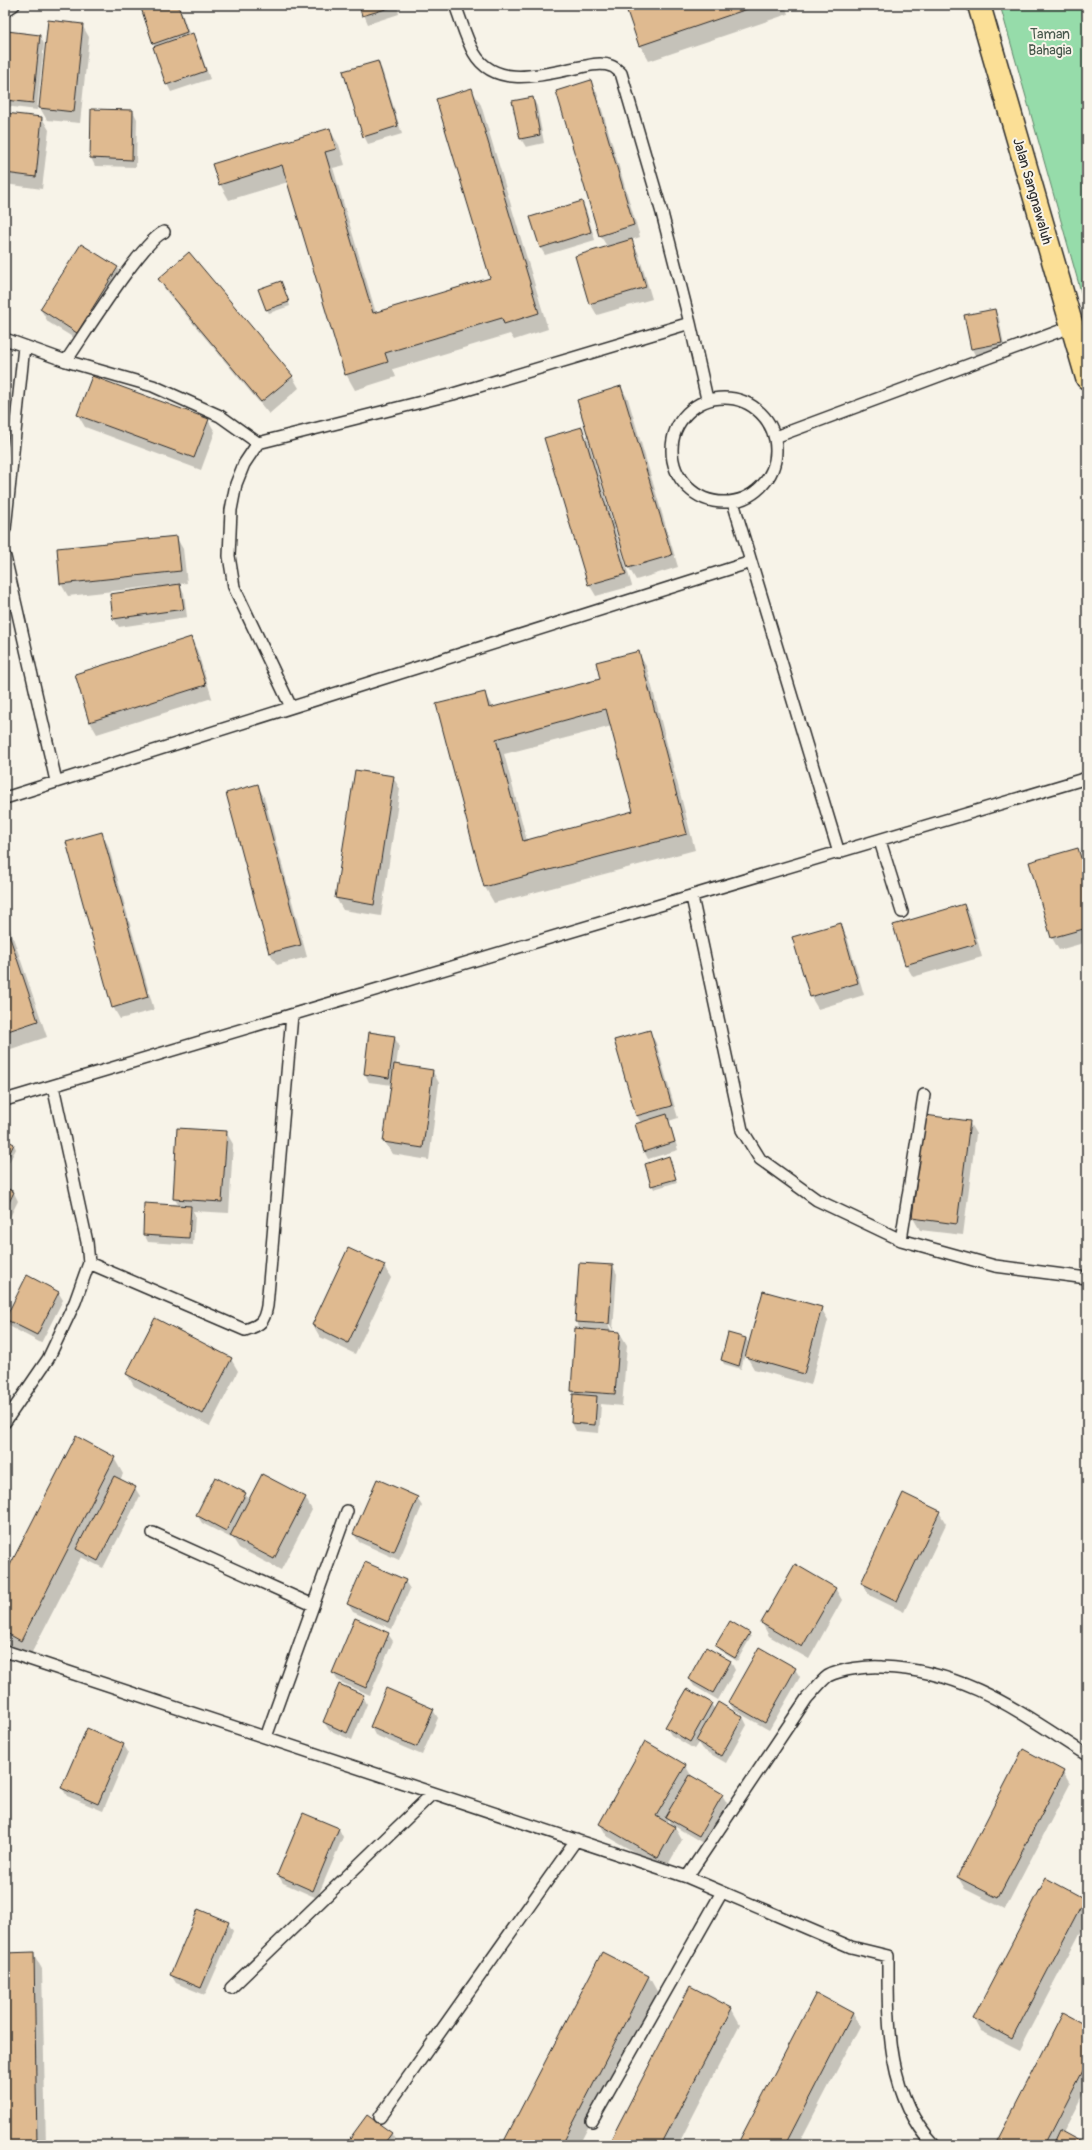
<svg xmlns="http://www.w3.org/2000/svg" width="1092" height="2150" viewBox="0 0 1092 2150" font-family="Pangolin,sans-serif">
<style>
.green{fill:#96dcaa;stroke:#60846a}
.shadow{fill:#0003;fill-rule:evenodd}
.building{fill:#dfba90;stroke:#2b2b2b;fill-rule:evenodd}
.lines{fill:none;stroke-linecap:round;stroke-linejoin:round}
.lane-casing{stroke:#2b2b2b;stroke-width:14}
.primary-casing{stroke:#2b2b2b;stroke-width:25}
.lane{stroke:#f7f3e8;stroke-width:11}
.primary{stroke:#fbdf96;stroke-width:22}
.labels{text-anchor:middle;stroke-width:4;stroke-linejoin:round;paint-order:stroke}
.park-label{font-size:14px;fill:#46574b;stroke:#f7f3e8}
.street-label{font-size:14px;fill:#2b2b2b;stroke:#f7f3e8}
</style>
<rect width="100%" height="100%" fill="#f7f3e8"/>
<filter id="ink" filterUnits="userSpaceOnUse"><feTurbulence type="fractalNoise" baseFrequency=".025" numOctaves="2"/><feDisplacementMap in="SourceGraphic" scale="8" xChannelSelector="R" yChannelSelector="G"/><feConvolveMatrix kernelMatrix="1 2 1 2 8 2 1 2 1" color-interpolation-filters="sRGB"/></filter>
<g filter="url(#ink)">
<path class="green" d="M 1000,5 L 1087,5 L 1087,313 Z"/>
<path class="shadow" d="M 141,5 L 179,5 L 190,36 L 193,35 L 197,43 L 210,79 L 171,92 L 167,84 Z
M 360,5 L 397,5 L 399,14 L 368,24 Z
M 626,5 L 785,5 L 788,14 L 649,61 L 640,45 Z
M 82,25 L 89,37 L 80,123 L 47,120 L 40,108 Z
M 8,33 L 40,36 L 44,44 L 37,110 L 5,106 L 5,62 Z
M 378,62 L 382,70 L 402,134 L 368,144 L 364,136 Z
M 590,81 L 597,93 L 640,237 L 631,240 L 638,252 L 652,299 L 597,315 L 590,303 L 608,248 L 600,235 Z
M 471,89 L 481,105 L 548,329 L 514,340 L 510,334 L 393,369 L 396,377 L 355,390 L 346,374 L 288,182 L 229,200 L 220,184 L 329,129 L 339,145 L 345,165 L 333,168 L 376,313 L 491,278 Z
M 532,98 L 537,106 L 544,143 L 526,147 L 521,139 L 514,102 Z
M 92,110 L 133,111 L 137,119 L 136,167 L 95,166 L 91,158 Z
M 5,114 L 42,118 L 49,130 L 42,189 L 5,184 Z
M 581,202 L 586,210 L 595,240 L 545,255 L 540,247 Z
M 117,268 L 124,280 L 84,344 L 48,322 L 41,310 Z
M 159,279 L 292,376 L 299,388 L 269,414 L 166,291 Z
M 283,286 L 290,306 L 269,313 L 267,310 Z
M 995,310 L 999,318 L 1005,351 L 976,357 L 972,349 L 965,316 Z
M 621,387 L 628,399 L 678,567 L 636,580 L 629,568 L 578,400 Z
M 78,415 L 208,420 L 215,432 L 201,470 L 85,427 Z
M 581,428 L 588,440 L 632,586 L 596,596 L 589,584 Z
M 176,537 L 183,549 L 187,583 L 179,584 L 184,593 L 187,617 L 119,627 L 114,619 L 111,595 L 158,588 L 158,586 L 68,596 L 61,584 Z
M 190,638 L 197,650 L 212,698 L 97,734 L 90,722 Z
M 638,652 L 647,668 L 695,850 L 494,903 L 485,887 L 438,705 L 484,693 L 493,708 L 602,679 ZM 612,726 L 635,812 L 527,841 L 504,754 Z
M 356,771 L 393,777 L 400,789 L 381,916 L 343,910 L 336,898 Z
M 257,785 L 264,797 L 307,957 L 277,965 L 270,953 L 227,793 Z
M 101,833 L 108,845 L 154,1010 L 120,1019 L 113,1007 Z
M 1078,849 L 1087,869 L 1087,942 L 1059,950 L 1052,938 L 1030,863 Z
M 964,905 L 971,917 L 982,957 L 913,977 L 906,965 L 894,925 Z
M 5,914 L 47,1037 L 5,1051 Z
M 840,925 L 847,937 L 864,995 L 818,1009 L 811,997 L 794,938 Z
M 649,1031 L 656,1043 L 678,1118 L 669,1121 L 678,1150 L 648,1159 L 644,1151 L 641,1123 L 637,1116 L 616,1041 Z
M 394,1037 L 399,1045 L 396,1066 L 432,1070 L 439,1083 L 429,1160 L 392,1154 L 385,1142 L 392,1085 L 369,1082 L 365,1074 Z
M 969,1122 L 976,1134 L 963,1235 L 920,1230 L 913,1218 Z
M 226,1132 L 233,1144 L 229,1213 L 193,1211 L 195,1215 L 193,1245 L 148,1242 L 144,1234 L 179,1206 L 174,1198 Z
M 5,1140 L 14,1145 L 16,1149 L 5,1170 Z
M 669,1158 L 677,1182 L 654,1189 L 652,1185 Z
M 5,1189 L 14,1193 L 18,1201 L 5,1227 Z
M 384,1266 L 391,1278 L 355,1354 L 320,1337 L 313,1325 Z
M 613,1266 L 617,1274 L 613,1330 L 607,1320 L 606,1321 L 612,1332 L 620,1333 L 627,1345 L 622,1406 L 601,1404 L 599,1433 L 576,1431 L 572,1423 L 574,1394 L 572,1391 L 580,1329 L 576,1321 Z
M 58,1292 L 63,1300 L 41,1343 L 11,1327 L 6,1319 Z
M 821,1308 L 828,1320 L 811,1385 L 754,1369 L 747,1357 Z
M 746,1338 L 748,1342 L 741,1369 L 724,1364 L 722,1360 Z
M 231,1359 L 238,1371 L 210,1426 L 134,1386 L 127,1374 Z
M 114,1458 L 123,1474 L 120,1480 L 135,1488 L 140,1496 L 103,1568 L 81,1557 L 30,1656 L 5,1643 L 5,1577 Z
M 245,1494 L 250,1501 L 305,1497 L 312,1510 L 281,1570 L 239,1548 L 232,1537 L 231,1538 L 202,1523 L 197,1515 Z
M 417,1498 L 422,1506 L 399,1560 L 359,1542 L 354,1534 Z
M 939,1512 L 946,1524 L 904,1612 L 869,1595 L 862,1583 Z
M 795,1565 L 835,1588 L 842,1600 L 809,1659 L 769,1636 L 762,1623 Z
M 405,1581 L 410,1589 L 392,1629 L 353,1612 L 348,1604 Z
M 388,1634 L 393,1641 L 370,1695 L 338,1681 L 333,1673 Z
M 749,1634 L 751,1637 L 737,1661 L 719,1650 L 716,1646 Z
M 707,1648 L 731,1662 L 735,1670 L 718,1700 L 694,1686 L 689,1678 Z
M 795,1669 L 800,1677 L 769,1730 L 734,1710 L 729,1702 Z
M 363,1696 L 367,1704 L 352,1740 L 329,1730 L 324,1722 Z
M 711,1704 L 715,1710 L 743,1717 L 747,1725 L 726,1763 L 702,1749 L 698,1743 L 694,1749 L 671,1735 L 666,1727 Z
M 433,1710 L 438,1718 L 422,1755 L 375,1735 L 371,1727 Z
M 123,1744 L 128,1752 L 103,1811 L 67,1796 L 62,1788 Z
M 5,1748 L 10,1756 L 10,1864 L 5,1864 Z
M 685,1765 L 692,1777 L 722,1795 L 727,1803 L 703,1843 L 674,1826 L 682,1840 L 665,1870 L 607,1836 L 600,1824 ZM 668,1819 L 672,1827 L 666,1823 Z
M 1063,1772 L 1070,1784 L 1005,1909 L 965,1889 L 958,1877 Z
M 304,1814 L 339,1829 L 343,1837 L 317,1898 L 283,1883 L 278,1875 Z
M 1085,1899 L 1087,1904 L 1087,1920 L 1019,2050 L 981,2031 L 974,2018 Z
M 228,1923 L 233,1931 L 205,1995 L 176,1983 L 171,1975 Z
M 33,1953 L 42,1969 L 46,2145 L 5,2145 L 5,1954 Z
M 602,1953 L 649,1977 L 658,1993 L 579,2145 L 503,2145 Z
M 816,1995 L 853,2014 L 860,2026 L 798,2145 L 738,2145 Z
M 731,2008 L 740,2024 L 678,2145 L 609,2145 Z
M 1087,2027 L 1087,2086 L 1063,2133 L 1083,2145 L 996,2145 Z
M 391,2133 L 396,2141 L 393,2145 L 347,2145 Z"/>
<path class="building" d="M 140,5 L 178,5 L 187,32 L 153,44 Z
M 359,5 L 395,5 L 396,6 L 362,16 Z
M 625,5 L 759,5 L 639,46 Z
M 48,20 L 83,24 L 74,112 L 39,108 Z
M 7,31 L 40,35 L 33,103 L 5,100 Z
M 193,33 L 206,71 L 166,85 L 153,47 Z
M 378,61 L 398,126 L 363,137 L 343,71 Z
M 591,80 L 634,225 L 599,236 L 556,91 Z
M 472,88 L 539,313 L 504,324 L 502,318 L 385,353 L 388,362 L 345,375 L 282,165 L 219,185 L 212,164 L 330,128 L 336,149 L 325,152 L 373,313 L 490,278 L 436,99 Z
M 533,97 L 540,135 L 520,139 L 512,101 Z
M 91,109 L 133,110 L 132,160 L 90,158 Z
M 5,113 L 42,117 L 36,177 L 5,173 Z
M 582,201 L 591,232 L 540,248 L 530,217 Z
M 632,239 L 646,287 L 589,304 L 575,256 Z
M 81,244 L 118,267 L 77,333 L 40,309 Z
M 189,252 L 293,376 L 261,402 L 158,279 Z
M 281,281 L 289,302 L 266,310 L 258,289 Z
M 995,309 L 1002,343 L 971,349 L 964,315 Z
M 92,376 L 209,419 L 194,458 L 77,415 Z
M 621,386 L 672,555 L 628,568 L 577,400 Z
M 582,427 L 626,574 L 588,585 L 544,438 Z
M 177,536 L 181,571 L 60,584 L 57,548 Z
M 180,584 L 184,609 L 113,619 L 110,594 Z
M 191,637 L 206,685 L 89,722 L 75,674 Z
M 639,651 L 687,834 L 484,887 L 436,704 L 485,692 L 489,708 L 600,679 L 596,662 ZM 606,709 L 633,811 L 523,841 L 496,739 Z
M 355,770 L 394,776 L 374,905 L 335,898 Z
M 258,784 L 301,945 L 269,953 L 226,793 Z
M 102,832 L 148,997 L 112,1008 L 66,842 Z
M 1078,848 L 1087,878 L 1087,928 L 1051,938 L 1029,862 Z
M 964,904 L 976,944 L 905,965 L 893,925 Z
M 5,923 L 38,1021 L 5,1032 Z
M 841,923 L 858,983 L 810,997 L 792,937 Z
M 650,1030 L 672,1106 L 636,1116 L 614,1040 Z
M 369,1032 L 395,1036 L 389,1078 L 364,1074 Z
M 394,1064 L 433,1070 L 423,1148 L 383,1142 Z
M 667,1114 L 675,1142 L 643,1152 L 635,1124 Z
M 925,1115 L 970,1121 L 957,1224 L 912,1218 Z
M 177,1128 L 227,1131 L 222,1202 L 173,1199 Z
M 5,1139 L 14,1144 L 5,1163 Z
M 669,1156 L 676,1179 L 651,1186 L 645,1164 Z
M 5,1187 L 14,1192 L 5,1211 Z
M 144,1203 L 191,1206 L 189,1238 L 143,1235 Z
M 348,1248 L 385,1265 L 348,1343 L 312,1325 Z
M 579,1263 L 613,1265 L 609,1324 L 575,1322 Z
M 27,1275 L 59,1292 L 37,1335 L 5,1319 Z
M 763,1291 L 822,1307 L 804,1374 L 745,1357 Z
M 155,1318 L 232,1358 L 203,1414 L 126,1374 Z
M 575,1328 L 620,1332 L 615,1394 L 571,1391 Z
M 728,1333 L 746,1338 L 739,1366 L 721,1360 Z
M 573,1394 L 597,1396 L 595,1425 L 571,1423 Z
M 76,1436 L 115,1457 L 21,1641 L 5,1632 L 5,1575 Z
M 262,1474 L 306,1497 L 274,1559 L 230,1536 Z
M 114,1476 L 136,1487 L 98,1561 L 76,1549 Z
M 215,1477 L 246,1493 L 226,1531 L 196,1515 Z
M 377,1479 L 418,1497 L 394,1552 L 353,1534 Z
M 903,1493 L 940,1511 L 897,1601 L 861,1583 Z
M 365,1562 L 406,1580 L 388,1622 L 347,1604 Z
M 795,1564 L 836,1588 L 802,1647 L 761,1623 Z
M 1087,1600 L 1087,1656 L 1085,1656 Z
M 355,1618 L 389,1633 L 366,1688 L 332,1673 Z
M 730,1621 L 750,1633 L 735,1658 L 715,1646 Z
M 706,1647 L 731,1661 L 713,1693 L 688,1679 Z
M 759,1647 L 796,1668 L 765,1723 L 728,1702 Z
M 339,1684 L 364,1695 L 347,1733 L 323,1722 Z
M 386,1688 L 434,1709 L 417,1747 L 370,1727 Z
M 687,1689 L 712,1703 L 690,1742 L 665,1727 Z
M 718,1702 L 743,1717 L 721,1756 L 696,1741 Z
M 87,1728 L 124,1744 L 98,1804 L 61,1788 Z
M 645,1741 L 686,1765 L 656,1816 L 675,1827 L 658,1858 L 599,1824 Z
M 1023,1749 L 1064,1771 L 998,1898 L 957,1877 Z
M 690,1775 L 723,1794 L 699,1836 L 665,1817 Z
M 303,1813 L 339,1828 L 313,1891 L 277,1875 Z
M 1046,1878 L 1085,1899 L 1012,2039 L 973,2018 Z
M 198,1909 L 229,1922 L 201,1988 L 170,1975 Z
M 34,1952 L 37,2145 L 5,2145 L 5,1953 Z
M 602,1952 L 649,1976 L 562,2145 L 502,2145 Z
M 690,1986 L 732,2008 L 661,2145 L 608,2145 Z
M 816,1993 L 853,2013 L 785,2145 L 737,2145 Z
M 1063,2013 L 1087,2026 L 1087,2061 L 1044,2145 L 995,2145 Z
M 367,2115 L 392,2133 L 383,2145 L 345,2145 Z
M 1059,2130 L 1083,2143 L 1082,2145 L 1052,2145 Z"/>
<g class="lines">
<g class="lane-casing">
<path id="lane" d="M 455,5 C 461,20 466,39 474,53 C 496,91 547,73 581,67 C 590,65 602,62 611,66 C 615,67 618,71 621,73 L 662,213 L 690,323
M 5,11 L 14,5
M 5,339 L 66,361 L 153,386 L 220,416 L 258,443
M 66,361 C 83,337 143,240 164,232
M672 450a52 52 0 1 1 104 0a52 52 0 1 1-104 0Z
M 775,437 L 1073,326
M 733,502 L 839,853
M 5,529 L 24,346
M 5,557 L 56,781
M 291,707 L 234,587 L 229,556 L 231,510 L 236,484 L 244,464 L 258,443 L 453,394 L 690,323 L 707,399
M 5,798 L 751,562
M 880,841 L 902,912
M 692,897 L 742,1130 L 760,1159 L 817,1200 L 901,1240 L 995,1266 L 1087,1278
M 5,1100 L 1087,778
M 901,1240 L 924,1095
M 89,1263 L 245,1330 C 261,1325 264,1322 267,1306 L 292,1015
M 5,1422 L 48,1359 L 75,1302 L 89,1263 L 87,1242 L 53,1086
M 153,1533 L 313,1605
M 5,1651 L 687,1877 L 851,1947 L 888,1956 C 888,2022 886,2094 934,2145
M 266,1737 L 347,1511
M 687,1877 L 807,1698 C 813,1692 821,1681 828,1676 C 841,1669 868,1666 882,1667 C 966,1670 1019,1712 1087,1755
M 231,1988 L 433,1793
M 380,2117 L 576,1840
M 592,2121 L 722,1892"/>
</g>
<g class="primary-casing">
<path id="primary" d="M 979,5 L 1087,378"/>
</g>
<use href="#lane" class="lane"/>
<use href="#primary" class="primary"/>
</g>
</g>
<g class="labels">
<g class="park-label">
<text x="1050" y="39">Taman<tspan x="1050" dy="16">Bahagia</tspan></text>
</g>
<g class="street-label">
<text transform="translate(1033 191) rotate(74)" y="5">Jalan Sangnawaluh</text>
</g>
</g>
<rect width="1092" height="2150" fill="none" stroke="#f7f3e8" stroke-width="20"/>
<rect x="10" y="10" width="1072" height="2130" fill="none" stroke="#2b2b2b" stroke-width="1.5" filter="url(#ink)"/>
</svg>
